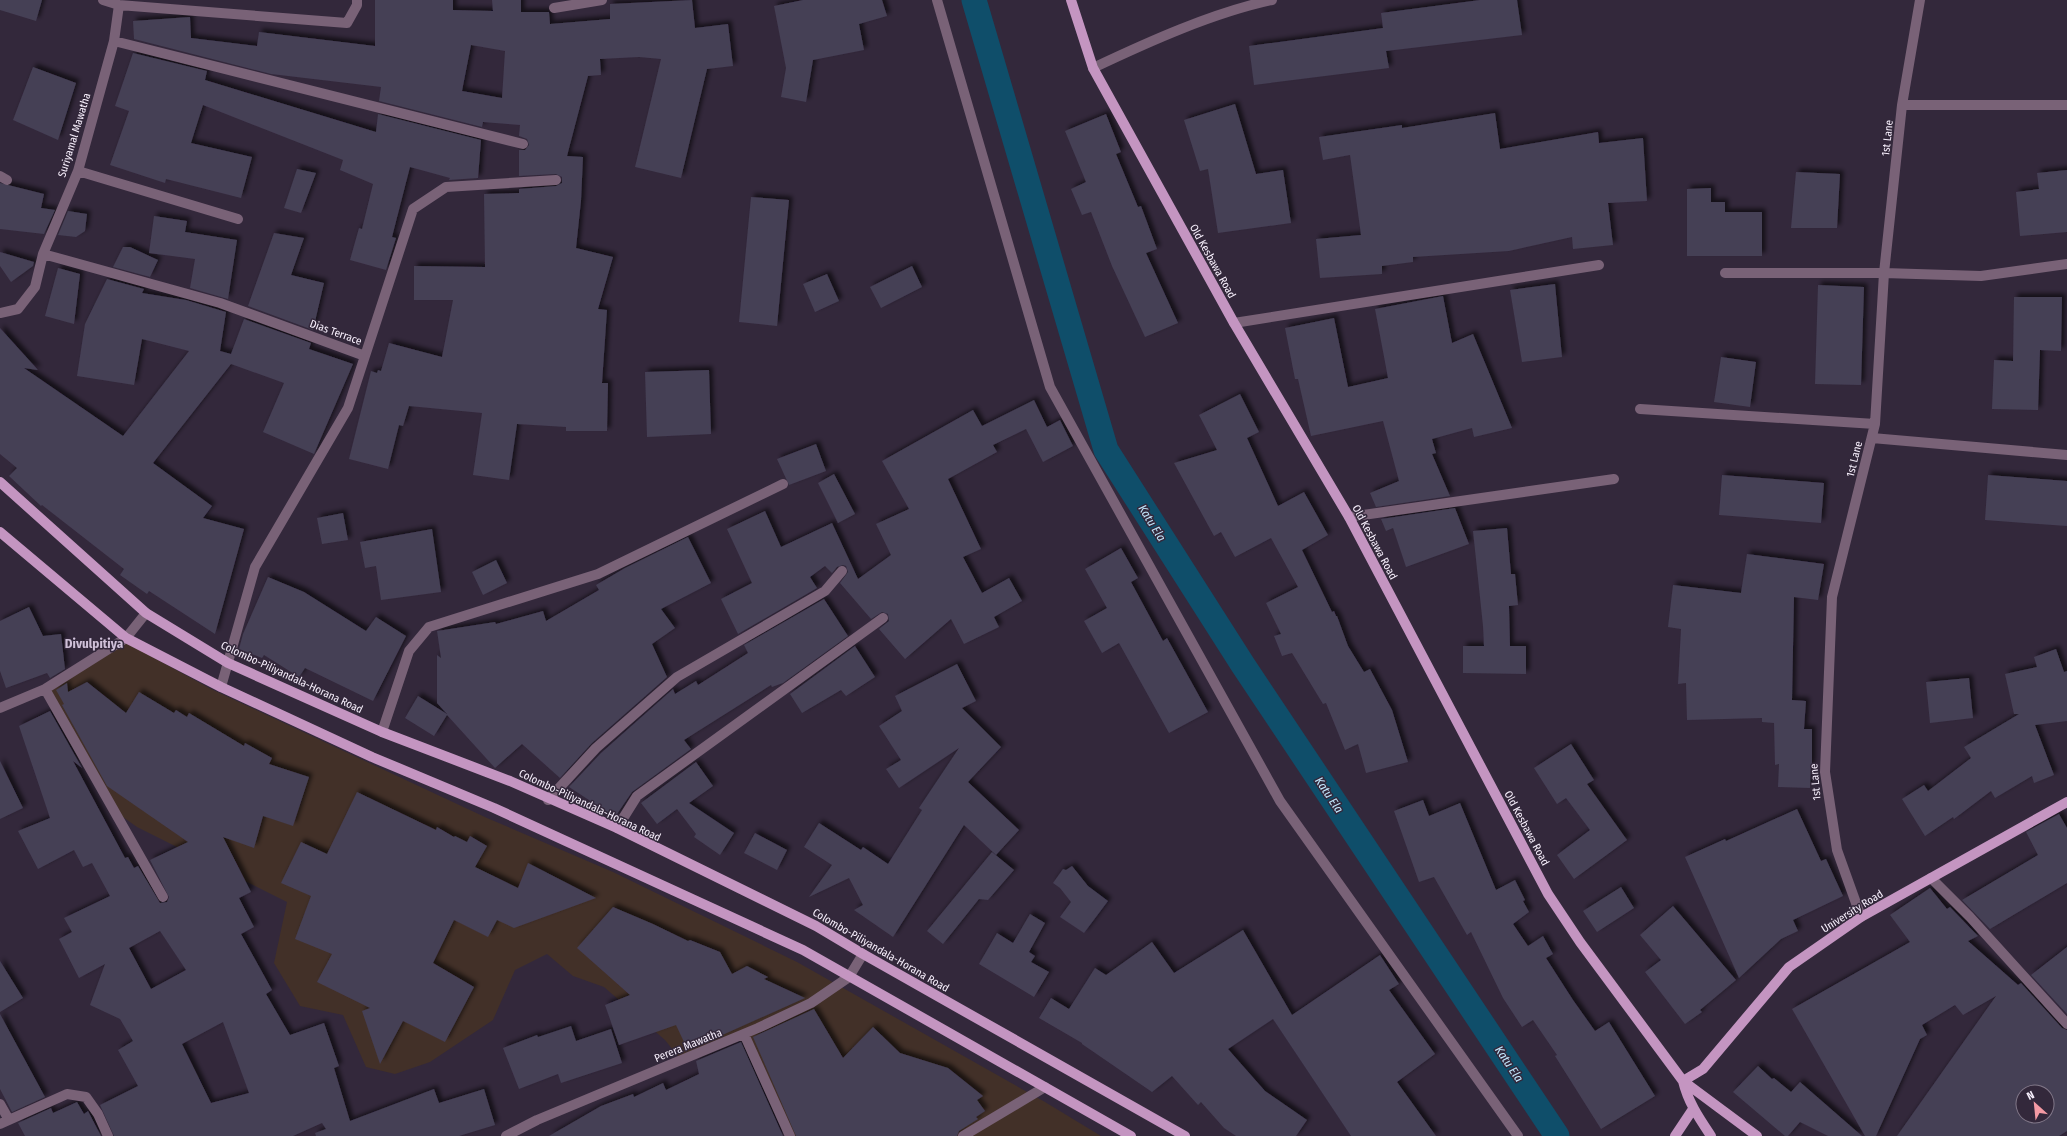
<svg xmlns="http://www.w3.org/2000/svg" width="2067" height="1136" viewBox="0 0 2067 1136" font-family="'Fira Sans Condensed',sans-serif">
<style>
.commercial{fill:#423028}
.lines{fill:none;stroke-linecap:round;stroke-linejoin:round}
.canal{stroke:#0f4e6a;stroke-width:25}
.building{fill:#453f55;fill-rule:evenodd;filter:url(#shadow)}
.minor{stroke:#796277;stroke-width:10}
.major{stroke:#c495c1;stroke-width:10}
.labels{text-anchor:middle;stroke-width:3;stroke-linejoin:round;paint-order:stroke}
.street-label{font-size:11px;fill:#f8f0fd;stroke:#33283b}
.water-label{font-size:12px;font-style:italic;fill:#c0e6fc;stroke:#33283b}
.quarter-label{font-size:13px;font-weight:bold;fill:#cfc0d8;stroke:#33283b}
</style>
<defs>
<filter id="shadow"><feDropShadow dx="3.5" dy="-3.5" stdDeviation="2" flood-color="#0009"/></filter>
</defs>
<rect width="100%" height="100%" fill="#33283b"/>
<path class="commercial" d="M 123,641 L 211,689 L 487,818 L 613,872 L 797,962 L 1045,1102 L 1101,1136 L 790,1136 L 744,1035 L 681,1060 L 665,1040 L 604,987 L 573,976 L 547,954 L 515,970 L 493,1020 L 430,1062 L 395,1074 L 366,1067 L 343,1015 L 300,1006 L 274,963 L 287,902 L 137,827 L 113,810 L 45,689 Z"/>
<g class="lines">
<path class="canal" d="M 974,0 L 1106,450 L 1243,665 L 1557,1136"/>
</g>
<path class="building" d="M 0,0 L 42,0 L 36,21 L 0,10 Z
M 375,0 L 453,0 L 453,10 L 493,11 L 492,0 L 521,0 L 521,12 L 549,12 L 550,24 L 610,19 L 610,4 L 692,0 L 695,28 L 728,24 L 733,66 L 707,69 L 681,178 L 635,167 L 661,59 L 639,57 L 600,59 L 601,75 L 588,76 L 567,156 L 583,157 L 581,201 L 576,248 L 613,257 L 598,309 L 607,310 L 602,383 L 608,383 L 607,431 L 566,431 L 566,427 L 517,424 L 509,480 L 473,475 L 482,413 L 409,406 L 403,426 L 399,425 L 388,469 L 349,459 L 371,371 L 377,373 L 378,370 L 381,371 L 389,343 L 442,357 L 453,300 L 414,300 L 414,266 L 485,267 L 484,194 L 519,193 L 519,189 L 556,186 L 562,183 L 562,177 L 556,174 L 519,176 L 519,150 L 525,150 L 529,145 L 527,139 L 519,136 L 520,125 L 483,122 L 482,127 L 379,101 L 381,87 L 271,74 L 134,39 L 133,21 L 190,17 L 191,38 L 257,46 L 259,32 L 375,46 ZM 471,45 L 505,51 L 502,98 L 462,91 Z
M 803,0 L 882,0 L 887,16 L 859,24 L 864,50 L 813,60 L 806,102 L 781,97 L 786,68 L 774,6 Z
M 1480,0 L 1517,0 L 1522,35 L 1386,51 L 1389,68 L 1254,85 L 1249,46 L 1383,28 L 1381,13 Z
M 133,53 L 207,71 L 205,80 L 376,132 L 378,114 L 481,140 L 478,178 L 449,180 L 450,178 L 410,167 L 392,237 L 396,238 L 386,270 L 350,260 L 359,228 L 362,229 L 373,184 L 340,170 L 343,160 L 203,105 L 191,143 L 252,157 L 241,198 L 166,179 L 165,183 L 110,165 L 129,111 L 115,106 Z
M 33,67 L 76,83 L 58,140 L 13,120 Z
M 1235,104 L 1256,174 L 1283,170 L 1291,223 L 1218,233 L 1208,169 L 1200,171 L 1184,120 Z
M 1495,113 L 1500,149 L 1598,132 L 1599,143 L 1643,138 L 1647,201 L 1608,203 L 1613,245 L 1573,249 L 1572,237 L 1509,251 L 1413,257 L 1413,262 L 1382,266 L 1382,274 L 1320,278 L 1316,239 L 1361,235 L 1350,155 L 1323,160 L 1319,137 L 1402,125 L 1402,128 Z
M 1106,114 L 1121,152 L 1116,154 L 1138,207 L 1141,206 L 1157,249 L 1146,253 L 1178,323 L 1145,337 L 1112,266 L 1091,212 L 1082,215 L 1071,189 L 1086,182 L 1065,131 Z
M 297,169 L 316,173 L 301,213 L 284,208 Z
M 2067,170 L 2067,232 L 2020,236 L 2016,192 L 2039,189 L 2037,173 Z
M 1796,172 L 1840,174 L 1837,228 L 1791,228 Z
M 0,183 L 44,194 L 41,208 L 55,210 L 44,234 L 0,229 Z
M 1711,188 L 1711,202 L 1725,202 L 1725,212 L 1762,212 L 1762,256 L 1687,256 L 1687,189 Z
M 751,197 L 789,200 L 777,326 L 739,322 Z
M 68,211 L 87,214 L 85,231 L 76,237 L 58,235 Z
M 154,216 L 187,221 L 185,232 L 237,240 L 228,299 L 190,288 L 195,259 L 149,253 Z
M 274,233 L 304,238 L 291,275 L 324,283 L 313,330 L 248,306 Z
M 123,247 L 130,247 L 158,260 L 150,277 L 113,267 Z
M 0,252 L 34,262 L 33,266 L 11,282 L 0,266 Z
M 912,266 L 922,287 L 881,308 L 870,287 Z
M 58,268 L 80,274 L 74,324 L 45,316 Z
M 827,274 L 839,301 L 815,312 L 803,284 Z
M 107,279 L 144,289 L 142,293 L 186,300 L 226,312 L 220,351 L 231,354 L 244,319 L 311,343 L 309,349 L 353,364 L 314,454 L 263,432 L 284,383 L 231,364 L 153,463 L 212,506 L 203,518 L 244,529 L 215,634 L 149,591 L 147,594 L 120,575 L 124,569 L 42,505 L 41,506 L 9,476 L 17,468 L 0,454 L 0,328 L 38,370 L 24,368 L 123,436 L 189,351 L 142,339 L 134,385 L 77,376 L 85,324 Z
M 1555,284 L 1562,357 L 1522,362 L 1510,290 Z
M 1818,285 L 1864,287 L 1861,385 L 1815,384 Z
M 1443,296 L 1452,343 L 1473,334 L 1512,428 L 1474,437 L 1472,428 L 1432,439 L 1436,453 L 1432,454 L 1450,496 L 1376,507 L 1370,493 L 1399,481 L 1383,421 L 1311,436 L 1298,379 L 1295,379 L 1285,328 L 1334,318 L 1348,387 L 1388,378 L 1375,309 Z
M 2014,297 L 2062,297 L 2061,351 L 2040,350 L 2038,410 L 1992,409 L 1994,360 L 2013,361 Z
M 1721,357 L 1756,362 L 1750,407 L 1714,402 Z
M 709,370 L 711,434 L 647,437 L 645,372 Z
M 1240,394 L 1259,432 L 1247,438 L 1278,506 L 1304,492 L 1328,535 L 1302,550 L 1332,612 L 1334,611 L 1336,616 L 1337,616 L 1348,646 L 1364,672 L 1370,669 L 1392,710 L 1408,762 L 1366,773 L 1358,744 L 1345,750 L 1326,703 L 1323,704 L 1292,653 L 1282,656 L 1274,636 L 1281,634 L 1266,603 L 1298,587 L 1271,538 L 1235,557 L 1221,532 L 1214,536 L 1174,463 L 1217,450 L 1199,415 Z
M 1034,400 L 1047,427 L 1060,420 L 1073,446 L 1043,462 L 1026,429 L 993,445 L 997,452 L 948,479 L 981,549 L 963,557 L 982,593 L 1009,578 L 1022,601 L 994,617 L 999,627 L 964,644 L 951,619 L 905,659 L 879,629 L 889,621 L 888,614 L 882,612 L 871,619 L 840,583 L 848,572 L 846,566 L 843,565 L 837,567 L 832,573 L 825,566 L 810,577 L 817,588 L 738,634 L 721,599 L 752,583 L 727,529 L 765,511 L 781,547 L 832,523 L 858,579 L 891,555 L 876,524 L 909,509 L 882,461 L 973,410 L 982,426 Z
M 816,444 L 826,471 L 789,485 L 777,459 Z
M 834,474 L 855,514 L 838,523 L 818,483 Z
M 1722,475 L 1824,483 L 1821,523 L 1719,515 Z
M 1988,475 L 2067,481 L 2067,526 L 1985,520 Z
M 1455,508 L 1469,544 L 1406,567 L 1393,528 L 1386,531 L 1381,519 Z
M 343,513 L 348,540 L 322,544 L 317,518 Z
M 1507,528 L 1511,574 L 1515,574 L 1518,605 L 1509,606 L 1510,646 L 1526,646 L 1526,674 L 1463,673 L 1463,646 L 1484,646 L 1483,626 L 1473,531 Z
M 432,529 L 441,592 L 381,600 L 376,566 L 365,568 L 360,542 Z
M 688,537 L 711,583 L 661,609 L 675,628 L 652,644 L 667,677 L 592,743 L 560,778 L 522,744 L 495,768 L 447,715 L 434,736 L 405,718 L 418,696 L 447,714 L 437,703 L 437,655 L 441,658 L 437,631 L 495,622 L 496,624 L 543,611 L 546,621 L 599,590 L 596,585 L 625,568 Z
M 1121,548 L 1138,578 L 1131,582 L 1163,641 L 1167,638 L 1208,712 L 1169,733 L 1119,643 L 1102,653 L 1084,621 L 1107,608 L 1085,569 Z
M 1747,554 L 1824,564 L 1818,600 L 1794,597 L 1792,700 L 1806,701 L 1804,729 L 1812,729 L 1812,764 L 1811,764 L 1810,788 L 1778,787 L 1779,764 L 1775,765 L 1774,723 L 1762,722 L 1762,718 L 1687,720 L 1686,683 L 1678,684 L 1681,629 L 1668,627 L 1673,585 L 1741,593 Z
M 496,560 L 507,583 L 483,595 L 472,572 Z
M 268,577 L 304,592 L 366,631 L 376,617 L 406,636 L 373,701 L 305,668 L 299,677 L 264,655 L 262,658 L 239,649 L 243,634 Z
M 824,599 L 848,636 L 783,683 L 772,687 L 771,685 L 684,740 L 691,749 L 632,792 L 615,817 L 569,787 L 601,753 L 673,689 L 675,694 L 696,681 L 698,685 L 748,653 L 744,645 Z
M 29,607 L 43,636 L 61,634 L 65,669 L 50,678 L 47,673 L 6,688 L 0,671 L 0,621 Z
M 855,646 L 875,677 L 846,696 L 841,690 L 802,713 L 790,694 Z
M 2056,649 L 2064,672 L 2067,671 L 2067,721 L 2035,725 L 2054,775 L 2034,783 L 2032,776 L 1995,798 L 1991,791 L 1954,819 L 1953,817 L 1925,836 L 1902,799 L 1924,785 L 1928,791 L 1971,758 L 1964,747 L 2019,714 L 2014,714 L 2005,674 L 2037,667 L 2034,657 Z
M 957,664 L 976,701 L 962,708 L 1001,747 L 968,782 L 1019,830 L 996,855 L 964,825 L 893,937 L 854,910 L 863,905 L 849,878 L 809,897 L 832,865 L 804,847 L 819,823 L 861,850 L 863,847 L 888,864 L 922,810 L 919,808 L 959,748 L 899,788 L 886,769 L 901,760 L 879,726 L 902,711 L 895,696 Z
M 1969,678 L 1973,718 L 1930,723 L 1926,682 Z
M 87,682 L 126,713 L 139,692 L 174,713 L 176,710 L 187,717 L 189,713 L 244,746 L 245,743 L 272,758 L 269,764 L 309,777 L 293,826 L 263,816 L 254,848 L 223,837 L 251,892 L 239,898 L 254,927 L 241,934 L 272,990 L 266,994 L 290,1035 L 324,1023 L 339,1066 L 334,1068 L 350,1121 L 434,1089 L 439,1103 L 484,1089 L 495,1125 L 459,1136 L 316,1136 L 315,1133 L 326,1129 L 322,1123 L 293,1136 L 114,1136 L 100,1105 L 138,1086 L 118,1050 L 133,1041 L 120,1019 L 90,1005 L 105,964 L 79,978 L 59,939 L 72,932 L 64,918 L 110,896 L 92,863 L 83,867 L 74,850 L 38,869 L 18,831 L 50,818 L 19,726 L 50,711 L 82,768 L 73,761 L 125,858 L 128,857 L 134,868 L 138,866 L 160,903 L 167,902 L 169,897 L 150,860 L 188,842 L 107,786 L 62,705 L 64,704 L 56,690 L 67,683 L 68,692 ZM 160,931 L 186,970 L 151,989 L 129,948 ZM 223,1022 L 249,1093 L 211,1103 L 182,1044 Z
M 1571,744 L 1594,780 L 1587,784 L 1627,840 L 1574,879 L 1557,855 L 1590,830 L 1566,798 L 1557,804 L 1534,768 Z
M 0,761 L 23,808 L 0,819 Z
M 696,762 L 713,786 L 689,803 L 734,833 L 720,855 L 694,837 L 696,834 L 677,809 L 657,824 L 641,803 Z
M 357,792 L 436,830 L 437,827 L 454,837 L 455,836 L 467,842 L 470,836 L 487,846 L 475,867 L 518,888 L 528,863 L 596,898 L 514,928 L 497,920 L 488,937 L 454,920 L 433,963 L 474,987 L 445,1042 L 403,1021 L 380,1064 L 362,1011 L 370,1008 L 317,982 L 332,954 L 295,939 L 311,896 L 281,883 L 301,842 L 327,854 Z
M 1423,800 L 1429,816 L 1460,803 L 1496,890 L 1515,880 L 1525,900 L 1523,901 L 1529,912 L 1513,924 L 1528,946 L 1543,936 L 1553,954 L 1546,958 L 1573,1000 L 1595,1031 L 1609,1022 L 1655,1096 L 1601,1129 L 1555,1056 L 1557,1055 L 1533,1020 L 1522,1027 L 1503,998 L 1471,932 L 1467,935 L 1434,877 L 1419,882 L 1394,811 Z
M 1797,809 L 1821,861 L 1826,859 L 1843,896 L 1793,920 L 1798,931 L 1781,939 L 1739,978 L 1685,857 L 1725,839 L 1726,841 Z
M 2059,814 L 2067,828 L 2067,883 L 1990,929 L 1962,900 L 2038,855 L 2026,832 Z
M 755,833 L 787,850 L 777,870 L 744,853 Z
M 992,852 L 1014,870 L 988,900 L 979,899 L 943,944 L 927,931 Z
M 1072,866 L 1088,886 L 1108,901 L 1084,933 L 1060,917 L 1071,902 L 1060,888 L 1053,883 L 1063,869 L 1066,870 Z
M 1621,887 L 1634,908 L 1597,932 L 1583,911 Z
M 1930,888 L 1947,909 L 1950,907 L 1978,936 L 1968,941 L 2018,985 L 2021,983 L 2062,1028 L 2067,1030 L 2067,1131 L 2059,1136 L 1897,1136 L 1996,996 L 1963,1015 L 1955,1005 L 1922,1025 L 1927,1035 L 1920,1039 L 1876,1136 L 1865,1136 L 1792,1009 L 1910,942 L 1890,915 ZM 2023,1092 L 2047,1092 L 2047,1116 L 2023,1116 Z
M 1673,906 L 1736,980 L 1700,1010 L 1702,1012 L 1685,1024 L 1645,972 L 1661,960 L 1640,935 Z
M 613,907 L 653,924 L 688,941 L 690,940 L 720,952 L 732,974 L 747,966 L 768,977 L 764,979 L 805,998 L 691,1049 L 688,1040 L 684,1042 L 676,1025 L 619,1045 L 605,1005 L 630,995 L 577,948 Z
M 1030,914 L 1045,923 L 1029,952 L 1035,956 L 1031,962 L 1049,972 L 1034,997 L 979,964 L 997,933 L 1013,943 Z
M 1243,930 L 1292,1015 L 1380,955 L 1399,984 L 1389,990 L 1435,1054 L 1397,1082 L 1436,1136 L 1351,1136 L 1273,1019 L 1228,1049 L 1265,1091 L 1307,1120 L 1296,1136 L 1236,1136 L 1224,1128 L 1201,1102 L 1198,1105 L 1172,1076 L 1152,1092 L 1082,1044 L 1082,1043 L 1039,1018 L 1051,998 L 1069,1009 L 1095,968 L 1106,975 L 1152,942 L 1174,973 Z
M 2067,947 L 2067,1014 L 2031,975 Z
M 0,961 L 23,998 L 0,1012 Z
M 814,1009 L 843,1058 L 873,1027 L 900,1053 L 948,1068 L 983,1096 L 977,1100 L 985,1111 L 976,1117 L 978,1119 L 959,1131 L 957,1136 L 796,1136 L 753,1037 Z
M 0,1014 L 45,1097 L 12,1112 L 0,1089 Z
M 571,1026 L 576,1041 L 611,1029 L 622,1063 L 561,1083 L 558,1074 L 519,1089 L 503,1048 L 537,1035 L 538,1037 Z
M 741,1042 L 783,1136 L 549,1136 L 601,1106 L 633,1094 L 634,1097 L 663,1083 L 666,1090 L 699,1074 L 696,1061 Z
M 1758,1066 L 1772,1079 L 1774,1078 L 1791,1092 L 1800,1082 L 1862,1136 L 1828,1136 L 1800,1122 L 1788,1136 L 1785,1136 L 1733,1092 Z
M 77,1102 L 84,1114 L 88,1111 L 101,1136 L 25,1136 L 18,1123 L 51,1108 L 53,1113 Z"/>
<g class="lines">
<path class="minor" d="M 937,0 L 1050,387 L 1280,801 L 1518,1136
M 119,5 L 347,23 L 357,5 L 357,0
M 554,8 L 602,0
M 114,41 L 523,144
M 1093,68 C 1148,42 1212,13 1272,0
M 1902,105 L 2067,105
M 78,171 L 238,219
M 0,176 L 7,180
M 43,254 L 220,303 L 365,356 L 348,408 L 255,567 L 221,687
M 1725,273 L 1884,273 L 1981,276 L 2067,264
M 0,313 L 18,309 L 35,287 L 43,254 L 78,171 L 114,41 L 119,5 L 103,0
M 1234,323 L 1599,265
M 365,356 L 413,209 L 446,187 L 556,180
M 1640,409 L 1875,424
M 1872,438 L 2067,455
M 1349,517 L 1614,479
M 45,689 L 163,897
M 0,708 L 45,689 L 126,638 L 146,613
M 382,732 L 409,651 L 429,627 L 598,574 L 783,484
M 548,800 L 596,748 L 677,677 L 825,591 L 842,571
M 617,828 L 637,796 L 883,618
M 1931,878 L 1970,917 L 2067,1024
M 1861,917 L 1837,850 L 1825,772 L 1832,597 L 1875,424 L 1884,273 L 1902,105 L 1920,0
M 744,1034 L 790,1136
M 0,1104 L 9,1120
M 0,1124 L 67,1094 L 86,1097 L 98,1114 L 108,1136
M 506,1136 L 537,1120 L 758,1028 L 811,1003 L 849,977 L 863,954
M 963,1136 L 1045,1087"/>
<path class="major" d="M 1071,0 L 1093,68 L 1234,323 L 1349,517 L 1548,894 L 1580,942 L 1683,1081 L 1757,1136
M 0,482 L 146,613 L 228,663 L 382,732 L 510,781 L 617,828 L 816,926 L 863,954 L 1185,1136
M 0,532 L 126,638 L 221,687 L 372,757 L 494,808 L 803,950 L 1131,1136
M 1683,1081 L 1703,1069 L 1789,967 L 1861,917 L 2067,802
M 1683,1081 C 1688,1102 1699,1118 1711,1136
M 1675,1136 L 1693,1109"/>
</g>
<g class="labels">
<g class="street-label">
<text transform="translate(74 135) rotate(-73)" y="4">Suriyamal Mawatha</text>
<text transform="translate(1887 138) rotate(-84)" y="4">1st Lane</text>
<text transform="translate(1213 261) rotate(61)" y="4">Old Kesbawa Road</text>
<text transform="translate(336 332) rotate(20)" y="4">Dias Terrace</text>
<text transform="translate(1854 459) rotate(-76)" y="4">1st Lane</text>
<text transform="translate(1375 542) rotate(62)" y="4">Old Kesbawa Road</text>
<text transform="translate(292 677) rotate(25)" y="4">Colombo-Piliyandala-Horana Road</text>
<text transform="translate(1815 782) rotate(-95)" y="4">1st Lane</text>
<text transform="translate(590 805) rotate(25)" y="4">Colombo-Piliyandala-Horana Road</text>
<text transform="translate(1527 828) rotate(62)" y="4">Old Kesbawa Road</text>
<text transform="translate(1852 911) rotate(-32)" y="4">University Road</text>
<text transform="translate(881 950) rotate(30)" y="4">Colombo-Piliyandala-Horana Road</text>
<text transform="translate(688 1045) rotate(-22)" y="4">Perera Mawatha</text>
</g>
<g class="water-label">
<text transform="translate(1152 523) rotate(58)" y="4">Katu Ela</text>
<text transform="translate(1329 795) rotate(56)" y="4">Katu Ela</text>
<text transform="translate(1509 1064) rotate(56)" y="4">Katu Ela</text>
</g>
<g class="quarter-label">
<text x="94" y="648">Divulpitiya</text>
</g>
</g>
<g transform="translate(2035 1104) rotate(333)"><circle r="19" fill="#33283b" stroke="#827889"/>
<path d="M0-3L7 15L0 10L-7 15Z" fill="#f49aa4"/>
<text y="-6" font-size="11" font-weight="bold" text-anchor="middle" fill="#f8f0fd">N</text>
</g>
</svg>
